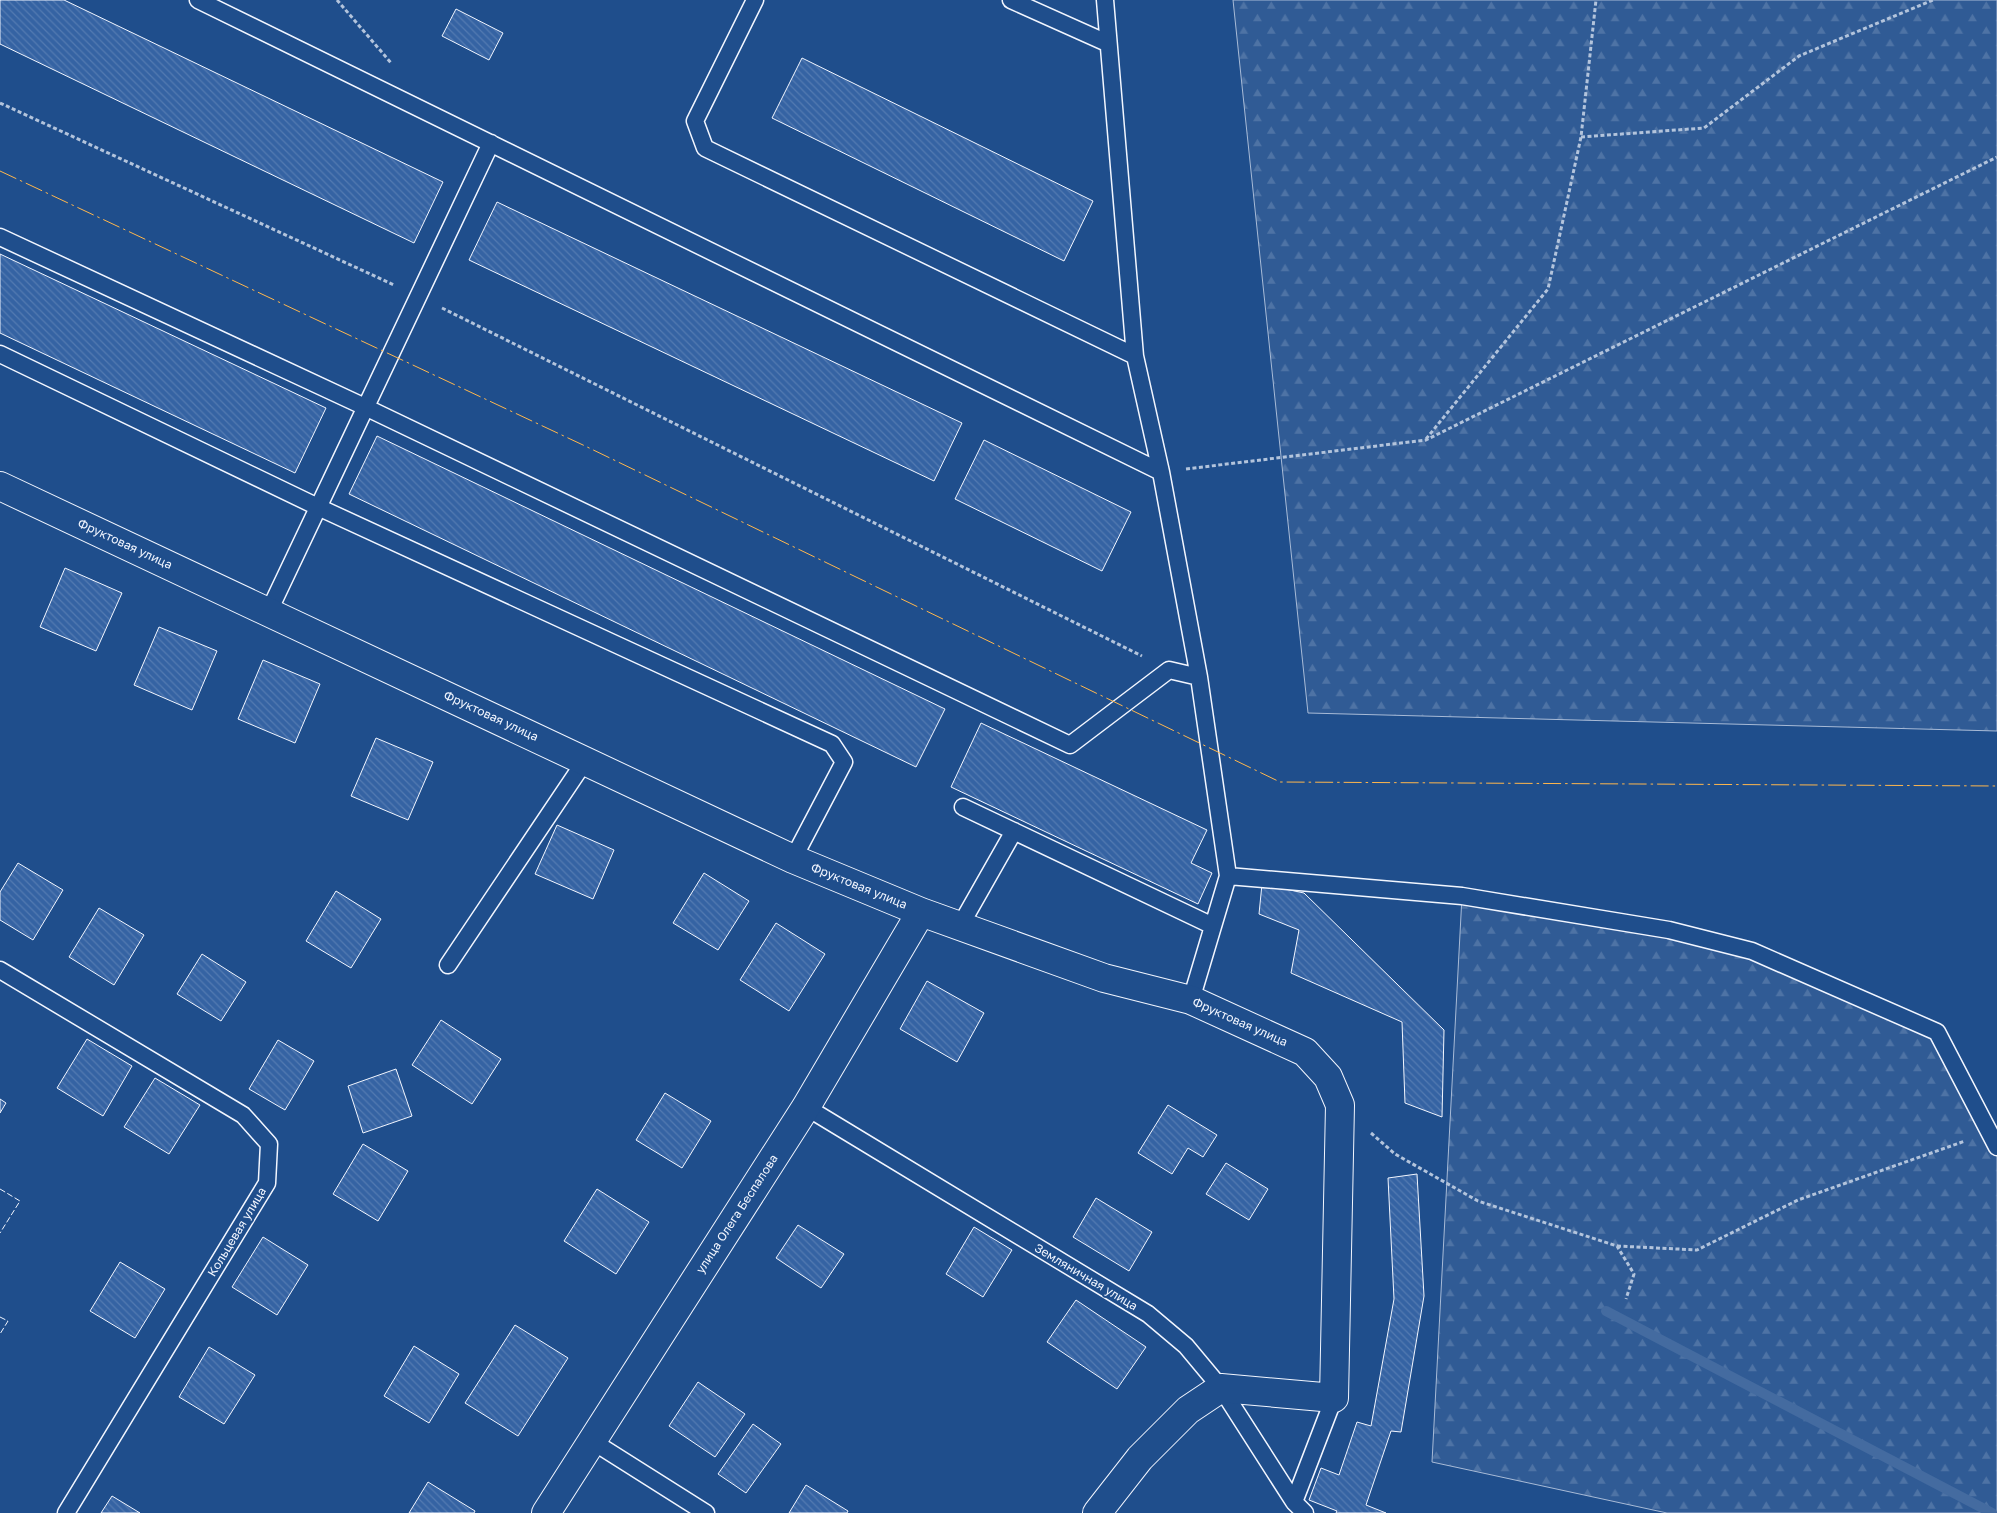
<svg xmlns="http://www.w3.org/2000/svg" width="1997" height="1513" viewBox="0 0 1997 1513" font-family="'Golos Text',sans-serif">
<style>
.forest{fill:url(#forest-firs);stroke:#a8bbd7}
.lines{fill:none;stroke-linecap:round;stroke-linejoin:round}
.stream{stroke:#446ba0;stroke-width:10}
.building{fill:url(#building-back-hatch);stroke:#f2f6ff}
.service-casing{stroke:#f2f6ff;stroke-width:19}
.minor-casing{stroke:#f2f6ff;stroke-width:30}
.path{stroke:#b3c4dc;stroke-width:3;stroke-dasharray:4 2.5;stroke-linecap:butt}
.service{stroke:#1f4e8c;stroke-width:16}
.minor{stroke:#1f4e8c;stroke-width:28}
.fence{stroke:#f2f6ff;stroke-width:1;stroke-dasharray:6 2.5;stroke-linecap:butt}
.power{stroke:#ffb74d;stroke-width:1;stroke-dasharray:18 4 2.5 4;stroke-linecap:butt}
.labels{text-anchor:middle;stroke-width:4;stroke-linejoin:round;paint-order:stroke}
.street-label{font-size:12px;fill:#f2f6ff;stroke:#1f4e8c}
</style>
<defs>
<pattern id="forest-firs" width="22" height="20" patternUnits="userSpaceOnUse" patternTransform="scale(1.25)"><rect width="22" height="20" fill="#305b95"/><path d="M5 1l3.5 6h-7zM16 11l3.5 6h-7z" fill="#4e73a5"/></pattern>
<pattern id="building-back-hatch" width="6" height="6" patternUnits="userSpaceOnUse" patternTransform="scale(1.25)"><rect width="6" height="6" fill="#3563a3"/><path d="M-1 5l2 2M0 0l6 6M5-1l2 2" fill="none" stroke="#537ab1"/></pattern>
</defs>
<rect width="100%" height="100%" fill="#1f4e8c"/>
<path class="forest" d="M 1233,0 L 1997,0 L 1997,731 L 1308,713 Z
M 1462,896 L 1752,951 L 1937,1032 L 1997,1147 L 1997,1513 L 1667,1513 L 1432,1462 Z"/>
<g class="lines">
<path class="stream" d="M 1606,1311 L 1992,1513"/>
</g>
<path class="building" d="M 0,0 L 64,0 L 443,182 L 414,243 L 0,44 Z
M 456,9 L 503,33 L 489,60 L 442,36 Z
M 802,58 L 1093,201 L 1064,261 L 772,118 Z
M 497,202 L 962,423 L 934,481 L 469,260 Z
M 0,254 L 326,408 L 295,473 L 0,333 Z
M 377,436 L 945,709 L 916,767 L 349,494 Z
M 984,440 L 1131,512 L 1102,571 L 955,499 Z
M 65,568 L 122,593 L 96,651 L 40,627 Z
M 159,627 L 217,651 L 192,710 L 134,685 Z
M 263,660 L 320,684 L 295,743 L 238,719 Z
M 981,723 L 1207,830 L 1191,863 L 1212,873 L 1198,904 L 951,787 Z
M 376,738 L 433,762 L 408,820 L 351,796 Z
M 557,825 L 614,850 L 593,899 L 535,874 Z
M 18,863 L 63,890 L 33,940 L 0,920 L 0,892 Z
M 704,873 L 749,901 L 718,950 L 673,923 Z
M 1262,884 L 1304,893 L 1444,1030 L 1442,1117 L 1405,1103 L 1402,1022 L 1291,973 L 1299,930 L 1259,914 Z
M 336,891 L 381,919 L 351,968 L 306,941 Z
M 99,908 L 144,935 L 114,985 L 69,957 Z
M 776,923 L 825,954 L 789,1011 L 740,980 Z
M 202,954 L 246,982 L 221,1021 L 177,994 Z
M 927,981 L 984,1013 L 957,1062 L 900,1029 Z
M 441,1020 L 501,1059 L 472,1104 L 412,1065 Z
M 87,1039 L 132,1066 L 103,1116 L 57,1088 Z
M 278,1040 L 314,1061 L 285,1110 L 249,1089 Z
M 396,1069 L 412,1116 L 363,1133 L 348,1086 Z
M 155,1078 L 200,1105 L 169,1154 L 124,1127 Z
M 665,1093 L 711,1121 L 682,1168 L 636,1140 Z
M 0,1099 L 6,1103 L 0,1113 Z
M 1168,1105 L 1217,1135 L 1203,1157 L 1188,1148 L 1172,1174 L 1138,1153 Z
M 363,1144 L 408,1171 L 378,1221 L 333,1194 Z
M 1226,1163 L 1268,1189 L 1249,1220 L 1206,1194 Z
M 1417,1174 L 1424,1296 L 1401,1432 L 1391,1431 L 1366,1505 L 1386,1513 L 1336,1513 L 1337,1511 L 1309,1500 L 1321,1468 L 1339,1475 L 1357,1422 L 1371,1426 L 1394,1299 L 1388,1178 Z
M 597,1189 L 649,1222 L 616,1274 L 564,1241 Z
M 1096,1198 L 1152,1232 L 1129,1271 L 1073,1237 Z
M 798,1225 L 844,1254 L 821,1288 L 776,1258 Z
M 974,1227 L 1012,1250 L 983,1297 L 946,1274 Z
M 263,1237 L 308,1265 L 277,1315 L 232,1287 Z
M 120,1262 L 165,1289 L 135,1338 L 90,1311 Z
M 1076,1300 L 1146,1347 L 1117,1389 L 1047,1342 Z
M 515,1325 L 568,1358 L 518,1436 L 465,1403 Z
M 414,1346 L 459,1374 L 429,1423 L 384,1396 Z
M 209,1347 L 255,1375 L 224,1424 L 179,1397 Z
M 698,1382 L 745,1414 L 715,1457 L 669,1426 Z
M 753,1424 L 781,1444 L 746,1493 L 718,1474 Z
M 428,1482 L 475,1511 L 474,1513 L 409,1513 Z
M 806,1485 L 848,1511 L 847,1513 L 789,1513 Z
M 112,1496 L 140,1513 L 101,1513 Z"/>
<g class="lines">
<g class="service-casing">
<path id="service" d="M 198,0 L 1161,472
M 755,0 L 695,121 L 705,148 L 1135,356
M 1011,0 L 1107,43
M 1105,0 L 1135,356 L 1161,472 L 1199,677 L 1228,876 L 1191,1000
M 0,237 L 365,407 L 1070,745 L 1169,670 L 1199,677
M 0,354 L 318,507 L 832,744 L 844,762 L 793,859
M 269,611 L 491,143
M 963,807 L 1213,926
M 1228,876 L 1462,896 L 1669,930 L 1752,951 L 1937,1032 L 1997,1147
M 960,926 L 1014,831
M 448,965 L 585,761
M 0,970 L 243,1115 L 269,1144 L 267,1183 L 66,1513
M 806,1107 L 1148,1314 L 1186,1346 L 1221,1388 L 1294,1502 L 1305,1513
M 592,1441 L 706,1513
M 1294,1502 L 1334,1398"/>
</g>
<g class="minor-casing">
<path id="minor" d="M 0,486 L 793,859 L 921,912 L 1104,978 L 1191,1000 L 1305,1052 L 1328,1077 L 1340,1105 L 1334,1398 L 1221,1388 L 1188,1410 L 1140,1458 L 1097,1513
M 546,1513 L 806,1107 L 921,912"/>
</g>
<path class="path" d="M 337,0 L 392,64
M 0,103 L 394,285
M 1581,137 L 1704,128 L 1799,56 L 1933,0
M 442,308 L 1142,656
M 1426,439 L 1548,289 L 1581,137 L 1596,0
M 1186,469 L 1426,440 L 1997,157
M 1371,1133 L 1395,1154 L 1478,1201 L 1617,1246 L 1634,1274 L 1626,1299
M 1617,1246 L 1697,1250 L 1798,1200 L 1965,1141"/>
<use href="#service" class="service"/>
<use href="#minor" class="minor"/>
<path class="fence" d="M 0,1189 L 20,1201 L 0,1233
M 0,1317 L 8,1321 L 0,1334"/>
<path class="power" d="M 0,171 L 583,445 L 1280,782 L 1997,786"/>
</g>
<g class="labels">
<g class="street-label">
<text transform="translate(125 544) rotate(25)" y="4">Фруктовая улица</text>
<text transform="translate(491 716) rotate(25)" y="4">Фруктовая улица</text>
<text transform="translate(859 886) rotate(22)" y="4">Фруктовая улица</text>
<text transform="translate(1240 1022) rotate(24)" y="4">Фруктовая улица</text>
<text transform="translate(737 1214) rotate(-57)" y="4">улица Олега Беспалова</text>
<text transform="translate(237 1232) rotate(-59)" y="4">Кольцевая улица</text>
<text transform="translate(1086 1277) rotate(31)" y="4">Земляничная улица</text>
</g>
</g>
</svg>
